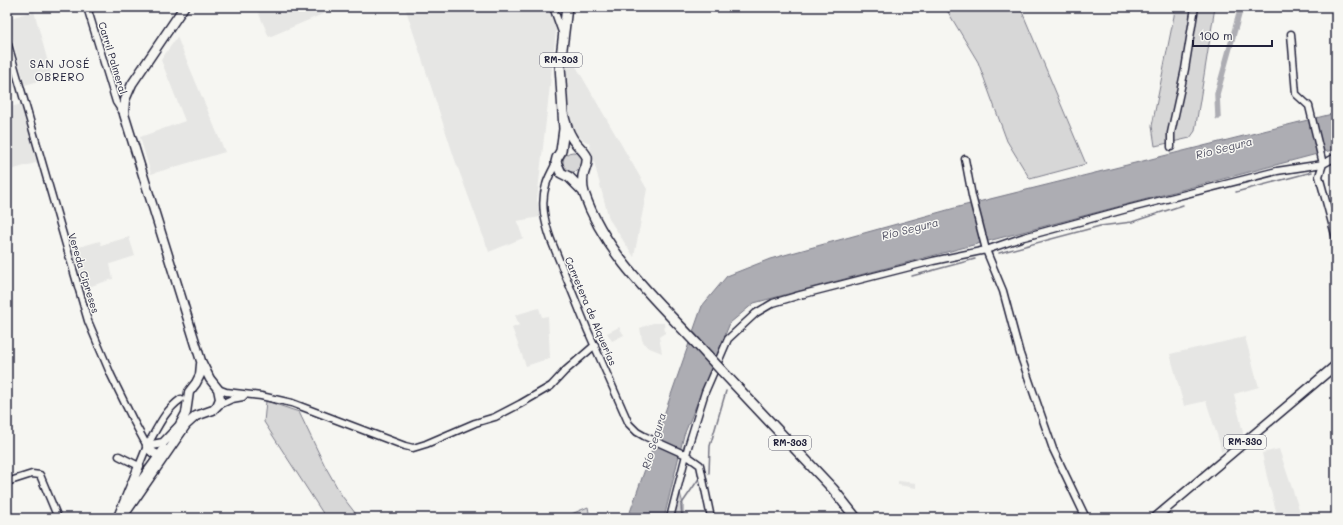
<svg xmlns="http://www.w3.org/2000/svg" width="1343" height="525" viewBox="0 0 1343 525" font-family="Mali,sans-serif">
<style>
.built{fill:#e6e6e4}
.green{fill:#d7d7d7;stroke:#7c7c89}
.water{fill:#adadb3;stroke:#757583}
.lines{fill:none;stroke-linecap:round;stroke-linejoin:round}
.stream{stroke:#757583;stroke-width:1.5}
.canal{stroke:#adadb3;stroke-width:5.5}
.minor-casing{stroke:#22223b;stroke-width:9}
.major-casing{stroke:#22223b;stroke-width:11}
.highway-casing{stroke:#22223b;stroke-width:12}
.minor{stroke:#f6f6f2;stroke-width:6}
.major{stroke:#f6f6f2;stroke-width:8}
.highway{stroke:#f6f6f2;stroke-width:9}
.highway-bridge-casing{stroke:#22223b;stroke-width:12;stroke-linecap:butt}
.highway-bridge{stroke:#f6f6f2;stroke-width:9}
.labels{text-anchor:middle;stroke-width:3;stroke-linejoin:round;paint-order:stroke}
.shield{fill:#f6f6f2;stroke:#626272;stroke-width:1}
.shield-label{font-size:9px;font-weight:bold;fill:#22223b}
.street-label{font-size:10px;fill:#22223b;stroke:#f6f6f2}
.neighbourhood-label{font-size:11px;letter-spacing:1px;fill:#22223b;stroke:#f6f6f2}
.water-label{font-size:11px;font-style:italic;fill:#535365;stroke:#f6f6f2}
</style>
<rect width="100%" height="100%" fill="#f6f6f2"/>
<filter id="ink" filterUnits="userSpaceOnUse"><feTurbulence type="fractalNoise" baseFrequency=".025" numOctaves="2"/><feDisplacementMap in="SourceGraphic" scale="8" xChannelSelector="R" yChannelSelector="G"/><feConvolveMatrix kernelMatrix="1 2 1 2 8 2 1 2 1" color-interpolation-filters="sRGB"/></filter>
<g filter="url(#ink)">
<path class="built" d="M 256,7 L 339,7 L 269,37 Z
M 405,7 L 548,7 L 555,24 L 556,32 L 537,200 L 540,217 L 517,221 L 523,238 L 489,252 L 455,160 Z
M 34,11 L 52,77 L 25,85 L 7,19 Z
M 177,37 L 225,152 L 151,174 L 140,137 L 185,121 L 161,60 Z
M 566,49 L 647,189 L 634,257 L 609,219 L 589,143 L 576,136 L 570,124 L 567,100 Z
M 22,104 L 39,162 L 7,171 L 7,108 Z
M 129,237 L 135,256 L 110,264 L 113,279 L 82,289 L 72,249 L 100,241 L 101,245 Z
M 539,308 L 542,317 L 548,316 L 550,358 L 526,366 L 512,328 L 519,325 L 515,315 Z
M 653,323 L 664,323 L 665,333 L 659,337 L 662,353 L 647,347 L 642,340 L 640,328 Z
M 619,327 L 624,335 L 612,341 L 607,333 Z
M 1245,337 L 1259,387 L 1234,394 L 1244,437 L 1221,452 L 1220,444 L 1206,401 L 1184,406 L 1170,354 Z
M 1279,449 L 1302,518 L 1278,518 L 1267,477 L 1262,453 Z
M 898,481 L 916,483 L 916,488 L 898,485 Z"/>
<path class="green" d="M 945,7 L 1020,7 L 1086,164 L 1030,179 L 1007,141 L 978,62 Z
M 1175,7 L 1215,7 L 1195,131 L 1190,138 L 1155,146 L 1152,126 L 1174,16 Z
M563 162a10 10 0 1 1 20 0a10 10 0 1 1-20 0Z
M 266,401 L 299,412 L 325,466 L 342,496 L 359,518 L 326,518 L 264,422 Z
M 679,489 L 683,504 L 683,518 L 674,518 Z
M 588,507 L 590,518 L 562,518 Z"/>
<path class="water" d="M 1336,113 L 1336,149 L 754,303 L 730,323 L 684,435 L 664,518 L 628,518 L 702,306 L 727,276 L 770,259 L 962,206 Z"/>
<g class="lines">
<path class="stream" d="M 1335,166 L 1336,165
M 1236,192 L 1312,172
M 999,253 L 1100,226 L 1132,222 L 1183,205
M 912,276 L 975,259
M 709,473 L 710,446 L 726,391
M 682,518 L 681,505 L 700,477"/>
<path class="canal" d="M 1218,117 L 1217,94 L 1241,7"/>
<g class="minor-casing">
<path id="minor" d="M 87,7 L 116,102 L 124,114
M 553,7 L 563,35
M 1291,34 L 1296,94 L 1309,106 L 1323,164 L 1319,176 L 1336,238
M 7,41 L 88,321 L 111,375 L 133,420 L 147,446 C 157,429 164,411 181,399
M 1171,147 L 1171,133 L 1185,69 L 1195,7
M 965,159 L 972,196 L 986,250 L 1003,291 L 1020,354 L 1053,449 L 1086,518
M 556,162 C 553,170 548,177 546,185 C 540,204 545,223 551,240 L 588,331 L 629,424 L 637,432 L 644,436 L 686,455 L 700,465 L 711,518
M 218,389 L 226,392 L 261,396 L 292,403 L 405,446 L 413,448 L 426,444 L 475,423 L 495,417 L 520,404 L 551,386 L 565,371 L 595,345
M 217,406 L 232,399 L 243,397
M 119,456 L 139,466 L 147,446
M 7,482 L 32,474 L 40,475 L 58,518
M 670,518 L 688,447 L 705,392 L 728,339 L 756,313 L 773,303 L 800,295 L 933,261 L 986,250 L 1024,237 L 1123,210 L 1277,171 L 1323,164 L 1336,157"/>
</g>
<g class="major-casing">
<path id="major" d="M 177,430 L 186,413 L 189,392 L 196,383 L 200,375 L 201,364
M 163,454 C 156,457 151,452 147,446 L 163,443 L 180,425
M 125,503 L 164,449
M 118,517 L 139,466
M 122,518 L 186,425 L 196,416 L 213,410 L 217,406 L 220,399 L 218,389 L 210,379 L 201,361 L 124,114 L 125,100 L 132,84 L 184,7
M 1155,518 L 1336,365"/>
</g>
<g class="highway-casing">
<path id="highway" d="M 567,7 L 560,65 L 564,129 L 561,151 L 557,158 L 556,162 L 561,173 L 569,177 L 583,191
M 563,113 C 565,122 567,130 572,138 C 576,145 584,150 587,157 C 588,163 586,166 584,172 C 582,177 582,187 584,193 C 605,254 655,299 698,345
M 721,370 L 833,489 L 856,518"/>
</g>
<use href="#minor" class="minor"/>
<use href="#major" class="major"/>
<use href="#highway" class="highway"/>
<g class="highway-bridge-casing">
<path id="highway-bridge" d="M 698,345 L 721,370"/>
</g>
<use href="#highway-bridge" class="highway-bridge"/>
</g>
</g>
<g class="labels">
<g class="shield">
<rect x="540" y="53" width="42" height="14" rx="3"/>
<rect x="1224" y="435" width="42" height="14" rx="3"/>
<rect x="769" y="436" width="42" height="14" rx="3"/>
</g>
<g class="shield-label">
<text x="561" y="63">RM-303</text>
<text x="1245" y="445">RM-330</text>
<text x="790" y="446">RM-303</text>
</g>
<g class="street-label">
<text transform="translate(113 58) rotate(73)" y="4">Carril Palmeral</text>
<text transform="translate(84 273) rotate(73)" y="4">Vereda Cipreses</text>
<text transform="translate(591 311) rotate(67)" y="4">Carretera de Alquerías</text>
</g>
<g class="neighbourhood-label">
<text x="60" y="68">SAN JOSÉ<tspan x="60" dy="13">OBRERO</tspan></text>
</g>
<g class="water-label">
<text transform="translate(1224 148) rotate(-14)" y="4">Río Segura</text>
<text transform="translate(910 229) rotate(-14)" y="4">Río Segura</text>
<text transform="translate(654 441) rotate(-73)" y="4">Río Segura</text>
</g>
</g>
<rect width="1343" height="525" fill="none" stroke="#f6f6f2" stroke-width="24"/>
<rect x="12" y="12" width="1319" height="501" fill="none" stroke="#22223b" stroke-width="1.5" filter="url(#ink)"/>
<path d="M1193 40v6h79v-6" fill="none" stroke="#22223b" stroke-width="2"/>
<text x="1199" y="40" font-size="12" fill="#22223b" stroke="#f6f6f2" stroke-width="3" paint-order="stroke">100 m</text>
</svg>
